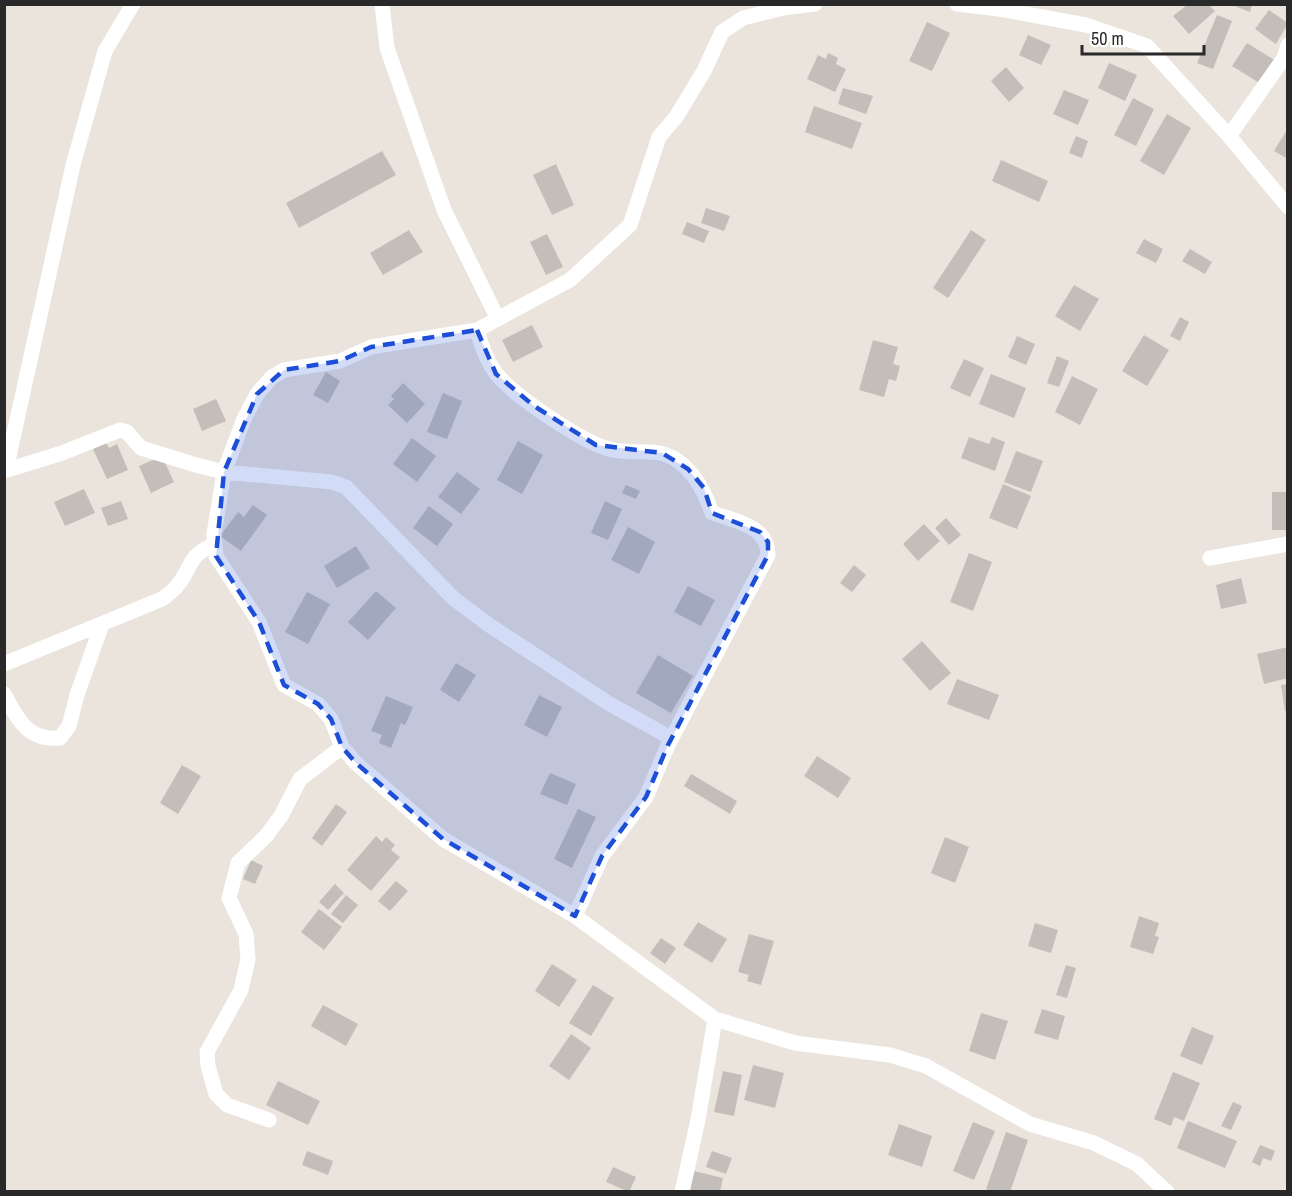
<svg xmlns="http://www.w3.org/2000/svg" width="1292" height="1196" viewBox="0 0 1292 1196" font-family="'Archivo Narrow',sans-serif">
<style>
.building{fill:#c3beb9}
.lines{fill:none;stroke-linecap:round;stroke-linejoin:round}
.minor{stroke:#fff;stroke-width:15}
.marked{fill:#1d4ed8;fill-opacity:0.2;stroke:#1d4ed8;stroke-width:4.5;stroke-dasharray:12 8;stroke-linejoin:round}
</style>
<rect width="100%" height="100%" fill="#ebe4dc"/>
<path class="building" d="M 1229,4 L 1252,4 L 1250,12 Z
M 1187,5 L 1209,5 L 1215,11 L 1189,34 L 1173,16 Z
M 1269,10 L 1288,23 L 1276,44 L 1255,29 Z
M 1217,15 L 1232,21 L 1213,69 L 1197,63 Z
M 927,22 L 950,33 L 932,71 L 909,61 Z
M 1028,35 L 1051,45 L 1041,65 L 1019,55 Z
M 1247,43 L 1276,61 L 1261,84 L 1232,66 Z
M 828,53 L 838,58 L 836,64 L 846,69 L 835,92 L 807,79 L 818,55 L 826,59 Z
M 1109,63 L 1137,75 L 1125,101 L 1098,88 Z
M 1006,67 L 1024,88 L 1009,102 L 991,81 Z
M 843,88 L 873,96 L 866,114 L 838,104 Z
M 1064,90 L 1089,100 L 1078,125 L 1053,114 Z
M 1133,98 L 1154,109 L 1136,146 L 1114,135 Z
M 814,106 L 862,123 L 852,149 L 805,132 Z
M 1167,114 L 1191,128 L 1164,175 L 1140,161 Z
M 1288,128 L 1288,159 L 1274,151 Z
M 1076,136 L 1088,141 L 1082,158 L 1069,153 Z
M 382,151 L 396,175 L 299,228 L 286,203 Z
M 1001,160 L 1048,181 L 1039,202 L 992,181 Z
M 556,164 L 574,205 L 552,215 L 533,175 Z
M 706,208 L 730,216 L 724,231 L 701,223 Z
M 687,222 L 709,231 L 704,243 L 682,234 Z
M 409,230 L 423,252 L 383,275 L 370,253 Z
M 971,230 L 986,240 L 948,298 L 933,288 Z
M 547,234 L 563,267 L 546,275 L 530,242 Z
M 1144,239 L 1163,249 L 1156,263 L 1136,253 Z
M 1190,249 L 1212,262 L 1205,274 L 1182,261 Z
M 1074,285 L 1099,299 L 1080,331 L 1055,316 Z
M 1180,317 L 1189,322 L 1180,341 L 1170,336 Z
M 532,325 L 543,347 L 513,362 L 502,340 Z
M 1144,335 L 1169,350 L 1147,386 L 1122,371 Z
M 1017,336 L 1035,344 L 1026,365 L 1008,357 Z
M 873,340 L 898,347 L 893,364 L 900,366 L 896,381 L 889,379 L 884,397 L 859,390 Z
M 1057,356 L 1069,361 L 1059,387 L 1047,383 Z
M 964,359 L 984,368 L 970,397 L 950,388 Z
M 326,372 L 340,381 L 328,403 L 313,395 Z
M 991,374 L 1026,388 L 1014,418 L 979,404 Z
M 1072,376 L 1098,389 L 1080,425 L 1055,412 Z
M 403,383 L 425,404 L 407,423 L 388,405 L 394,399 L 391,396 Z
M 443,393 L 462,401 L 447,439 L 427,432 Z
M 216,399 L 226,421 L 202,431 L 193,409 Z
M 969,437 L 989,444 L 992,437 L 1005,442 L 995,471 L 961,458 Z
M 412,438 L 436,456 L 417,482 L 393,464 Z
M 518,441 L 543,455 L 522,494 L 497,480 Z
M 106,443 L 109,448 L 117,444 L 128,470 L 107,479 L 93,449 Z
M 1016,451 L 1043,461 L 1031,492 L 1004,482 Z
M 162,456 L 174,482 L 151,493 L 139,466 Z
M 457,472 L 480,489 L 461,514 L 438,497 Z
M 1003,484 L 1031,496 L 1017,529 L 989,518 Z
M 626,485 L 640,491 L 636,499 L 622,493 Z
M 84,489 L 95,513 L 65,526 L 54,502 Z
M 1272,492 L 1288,492 L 1288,530 L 1272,530 Z
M 121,501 L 128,519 L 108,526 L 101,508 Z
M 605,501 L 622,509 L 608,540 L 591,533 Z
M 253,505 L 267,515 L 241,551 L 220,536 L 238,512 L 244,517 Z
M 429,506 L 453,524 L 437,546 L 413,528 Z
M 946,518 L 961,535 L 949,545 L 935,528 Z
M 924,524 L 940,541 L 918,561 L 903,544 Z
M 628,527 L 655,542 L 639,574 L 611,560 Z
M 356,546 L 370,568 L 337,588 L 324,566 Z
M 969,553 L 992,562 L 973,611 L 950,602 Z
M 854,565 L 866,575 L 852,592 L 840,583 Z
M 1241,578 L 1247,603 L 1221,609 L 1216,585 Z
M 688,586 L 715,600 L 701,626 L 674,612 Z
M 376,591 L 396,608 L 368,640 L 348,622 Z
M 307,592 L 330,604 L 308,644 L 285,632 Z
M 922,641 L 951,673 L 930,691 L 902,659 Z
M 1288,647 L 1288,678 L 1264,684 L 1257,654 Z
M 658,655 L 693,676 L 671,713 L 636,693 Z
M 456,663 L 476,675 L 459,702 L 440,690 Z
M 957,679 L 999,695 L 989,720 L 947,704 Z
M 1288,684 L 1288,710 L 1285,711 L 1281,685 Z
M 539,695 L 562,707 L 547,737 L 524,725 Z
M 386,696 L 413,707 L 405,725 L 401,723 L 391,748 L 379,743 L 382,735 L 371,731 Z
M 817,756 L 851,778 L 838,798 L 804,776 Z
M 182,765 L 201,776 L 178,814 L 160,803 Z
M 550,773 L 576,784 L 567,805 L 540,794 Z
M 691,774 L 737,801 L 730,814 L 684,786 Z
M 336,804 L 347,812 L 322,846 L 312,838 Z
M 578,809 L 596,817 L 572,868 L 554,859 Z
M 376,836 L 382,842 L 386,837 L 395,845 L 391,850 L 400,857 L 371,891 L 347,870 Z
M 945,837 L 969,847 L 955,883 L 931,873 Z
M 251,860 L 263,866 L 255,884 L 243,879 Z
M 396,881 L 408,891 L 390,911 L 378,901 Z
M 335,884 L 344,893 L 328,910 L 319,902 Z
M 346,895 L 358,905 L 343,923 L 331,914 Z
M 319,909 L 342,927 L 324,950 L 301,932 Z
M 1139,916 L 1159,923 L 1155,936 L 1159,937 L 1153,954 L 1130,947 Z
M 698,922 L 727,939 L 712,963 L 683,945 Z
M 1035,923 L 1058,930 L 1051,953 L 1028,946 Z
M 749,934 L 774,941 L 761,985 L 747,981 L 749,975 L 738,972 Z
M 661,938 L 676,948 L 665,964 L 650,953 Z
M 552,964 L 577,980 L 559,1007 L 535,991 Z
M 1066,965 L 1076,968 L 1067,998 L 1056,995 Z
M 593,985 L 614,998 L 591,1036 L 569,1023 Z
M 323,1005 L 358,1024 L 346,1046 L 311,1026 Z
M 1042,1009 L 1065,1016 L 1058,1040 L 1034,1033 Z
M 981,1013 L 1008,1021 L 995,1060 L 969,1051 Z
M 1192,1027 L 1214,1036 L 1202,1065 L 1180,1056 Z
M 571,1034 L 591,1048 L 569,1080 L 549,1066 Z
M 753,1065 L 784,1073 L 775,1108 L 744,1100 Z
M 723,1071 L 742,1075 L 734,1116 L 714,1112 Z
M 1173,1072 L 1200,1083 L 1184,1121 L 1174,1117 L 1171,1126 L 1154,1119 Z
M 278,1081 L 320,1101 L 308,1125 L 266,1105 Z
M 1233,1102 L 1242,1106 L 1231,1130 L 1221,1126 Z
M 1188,1121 L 1237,1141 L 1225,1168 L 1177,1148 Z
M 973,1122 L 995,1131 L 974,1180 L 953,1171 Z
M 899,1124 L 932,1136 L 922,1167 L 888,1155 Z
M 1006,1132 L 1028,1140 L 1010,1192 L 994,1192 L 986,1189 Z
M 1260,1145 L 1275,1151 L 1271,1161 L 1263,1158 L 1260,1166 L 1252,1162 Z
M 307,1151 L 333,1161 L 328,1175 L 302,1165 Z
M 712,1151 L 732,1158 L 726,1174 L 706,1167 Z
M 613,1167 L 636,1177 L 629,1192 L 606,1182 Z
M 694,1171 L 723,1178 L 720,1192 L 689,1192 Z"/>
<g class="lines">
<path class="minor" d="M 382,4 L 387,48 L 444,210 L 498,319
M 815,4 L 783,8 L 743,18 L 722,32 L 704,71 L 676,117 L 659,137 L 630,225 L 570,280 L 477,330 L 371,347 L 340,361 L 284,370 L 272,377 L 257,394 L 244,419 L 224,472 L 214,534 L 216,556 L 259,622 L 284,685 L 318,704 L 331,719 L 342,747 L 356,763 L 443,839 L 575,916 L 715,1019 L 795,1043 L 890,1055 L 926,1066 L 1030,1124 L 1094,1143 L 1137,1164 L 1167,1192
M 957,4 L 999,9 L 1086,25 L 1147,46 L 1229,136 L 1288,207
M 1229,136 L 1284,58 L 1288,45
M 477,330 C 481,345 486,359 495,372 C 512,395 582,442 609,449 C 626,454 644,450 660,453 C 688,459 704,489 712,513 C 736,521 768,526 768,555 L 668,745 L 646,797 L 602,856 L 575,916
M 6,470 L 73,165 L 105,51 L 133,4
M 4,471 L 62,453 L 120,430 L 127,432 L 141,448 L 196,465 L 224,472 L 332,482 L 346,487 L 453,598 L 489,625 L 608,703 L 671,738
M 1210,558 L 1288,544
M 4,664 L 162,599 C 167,595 173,591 177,586 C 193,567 186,557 213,545
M 4,694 C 18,720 28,741 60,738 L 69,726 L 77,695 L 102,624
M 269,1120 L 227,1105 L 216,1094 L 208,1066 L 207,1052 L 241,990 L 248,959 L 246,934 L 229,898 L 238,863 L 266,836 L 281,816 L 300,779 L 342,747
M 682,1192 L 698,1120 L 715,1019"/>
</g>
<path class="marked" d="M 477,330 L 496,374 L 534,406 L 596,445 L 662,453 L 688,469 L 704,488 L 712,513 L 760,532 L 768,542 L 768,555 L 668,745 L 646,797 L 602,856 L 575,916 L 443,839 L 356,763 L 342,747 L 331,719 L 318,704 L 284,685 L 259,622 L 216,556 L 224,472 L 257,394 L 284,370 L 340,361 L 371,347 Z"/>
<rect width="1292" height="1196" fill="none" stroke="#292929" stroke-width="12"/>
<path d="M1082 45v9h122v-9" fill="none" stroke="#292929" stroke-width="3"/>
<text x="1091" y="45" font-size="18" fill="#292929" stroke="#ffffff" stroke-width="4.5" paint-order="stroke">50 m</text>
</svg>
